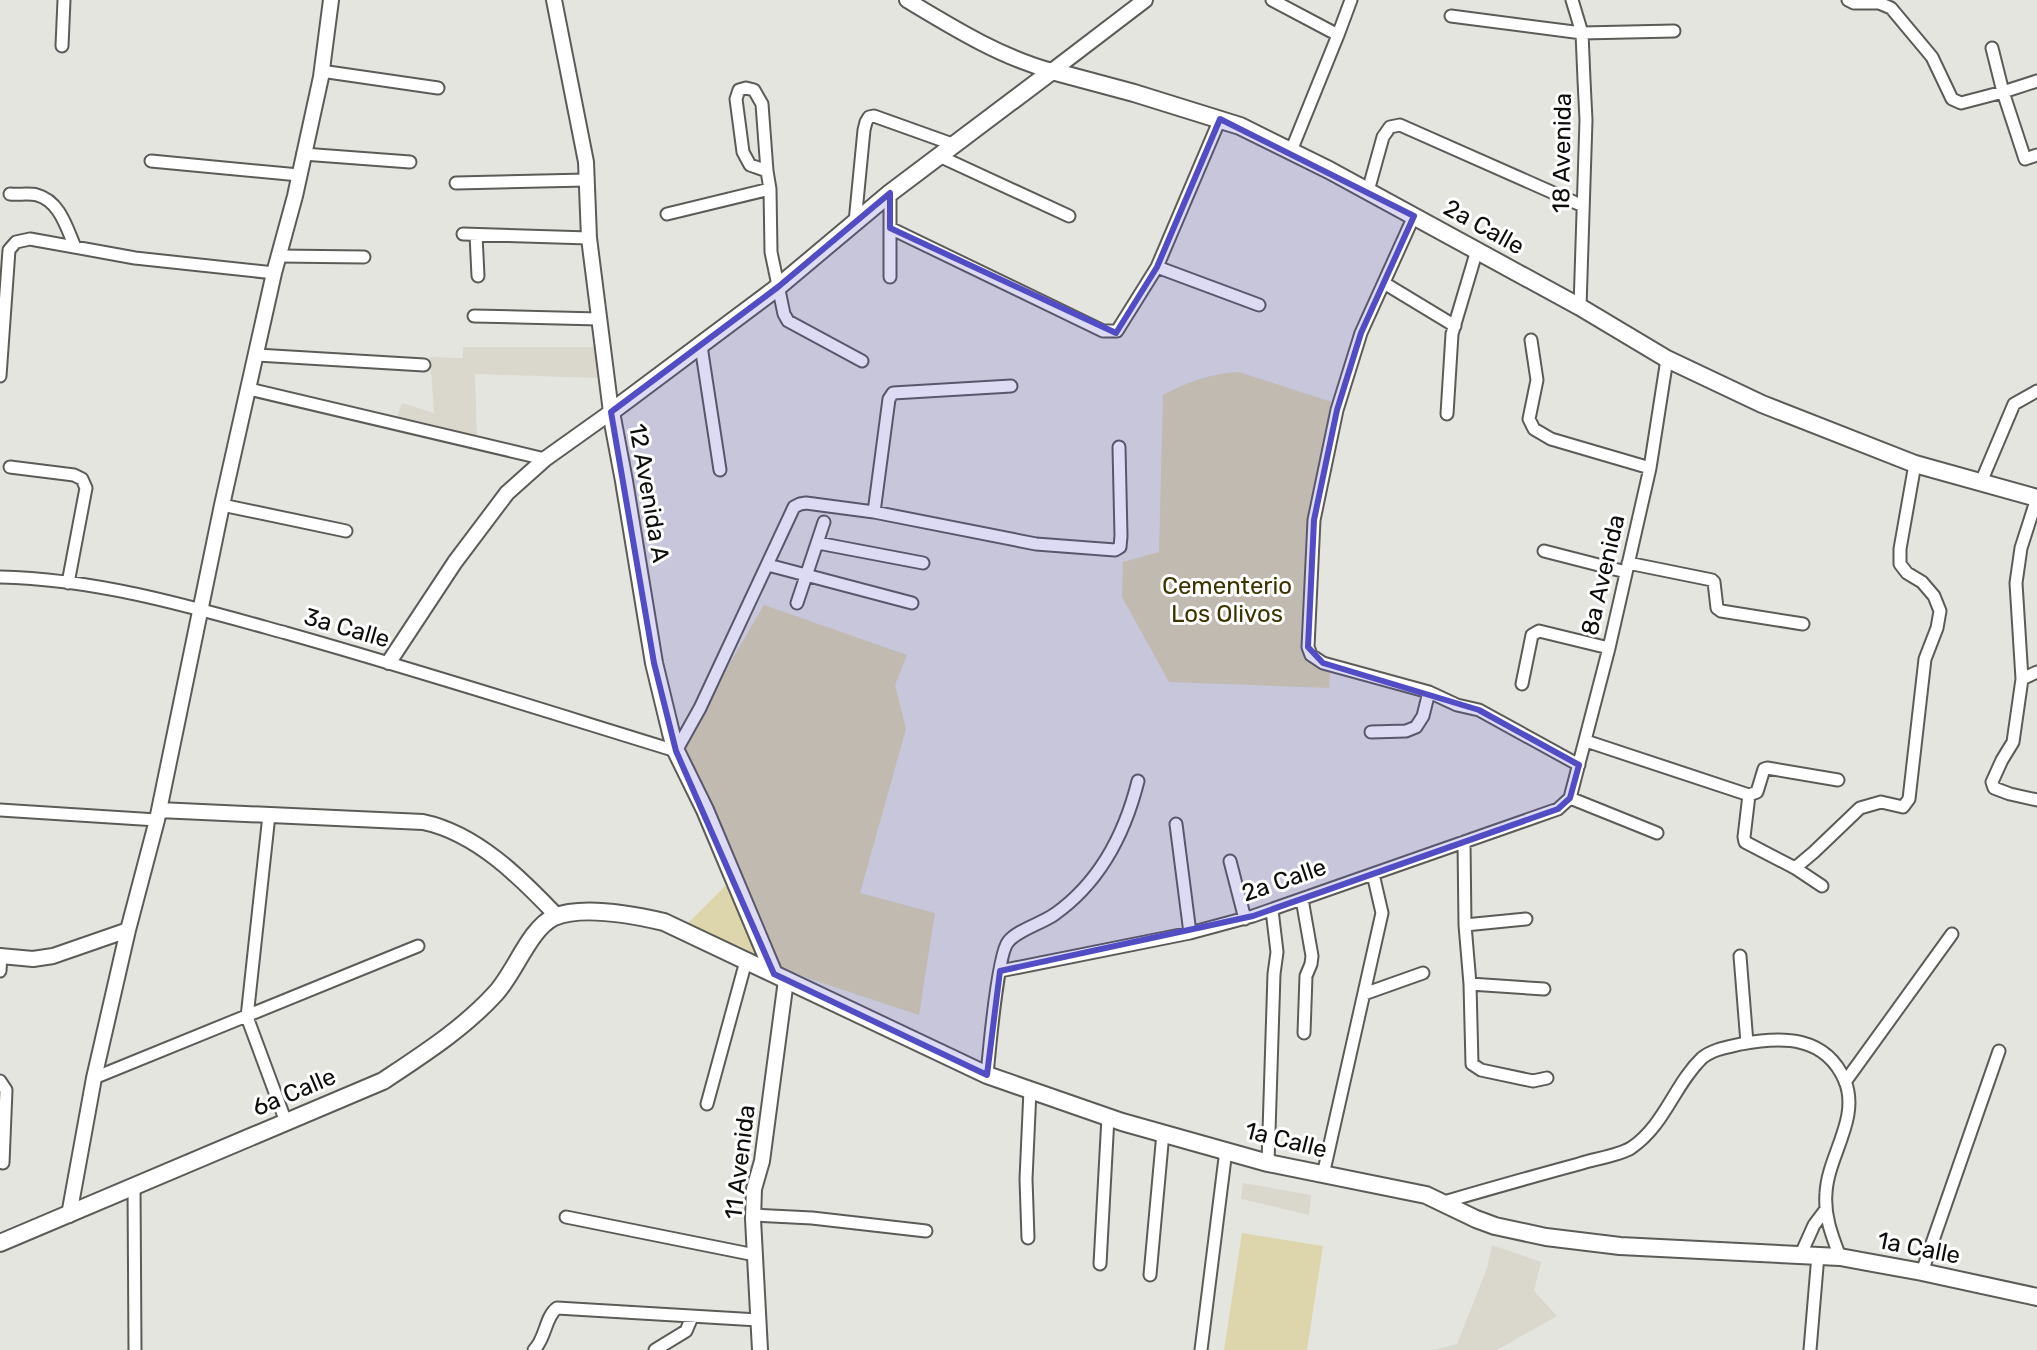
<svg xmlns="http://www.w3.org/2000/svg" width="2037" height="1350" viewBox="0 0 2037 1350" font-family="Rubik,sans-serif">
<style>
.built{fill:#dad8cc}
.green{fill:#ddd6ad}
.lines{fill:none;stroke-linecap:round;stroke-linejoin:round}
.minor-casing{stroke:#5c5b57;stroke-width:15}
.tertiary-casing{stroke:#5c5b57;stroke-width:18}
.secondary-casing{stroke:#5c5b57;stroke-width:20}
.minor{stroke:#fff;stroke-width:11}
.tertiary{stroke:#fff;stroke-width:14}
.secondary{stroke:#fff;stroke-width:16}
.marked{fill:#524dc4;fill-opacity:0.2;stroke:#524dc4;stroke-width:6;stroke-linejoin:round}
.labels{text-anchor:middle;stroke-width:6;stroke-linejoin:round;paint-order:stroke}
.street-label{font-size:24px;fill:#0d0d0b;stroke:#fff}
.park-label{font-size:24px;fill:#3c3400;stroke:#fff}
</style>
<rect width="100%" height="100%" fill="#e5e5e0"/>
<path class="built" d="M 463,347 L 595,347 L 597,378 L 475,374 L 477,439 L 397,417 L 402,403 L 434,413 L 430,357 L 463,358 Z
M 1243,1183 L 1311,1195 L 1309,1215 L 1241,1199 Z
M 1492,1245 L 1541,1262 L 1534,1291 L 1557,1316 L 1497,1350 L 1433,1350 L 1457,1344 L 1487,1268 Z"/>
<path class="green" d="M 1239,372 L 1341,405 L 1310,563 L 1310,657 L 1330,671 L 1329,688 L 1169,682 L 1122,597 L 1123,562 L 1159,552 L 1163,395 C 1188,382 1212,373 1239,372 Z
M 764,605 L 907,655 L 895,685 L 906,729 L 860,893 L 935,913 L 919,1015 L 810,979 L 779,966 L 683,752 L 703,709 Z
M 732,879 L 769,969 L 684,927 Z
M 1242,1233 L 1323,1246 L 1307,1350 L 1224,1350 Z"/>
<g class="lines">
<g class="minor-casing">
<path id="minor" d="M 1272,0 L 1338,35 L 1291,151
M 1572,0 L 1582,33 L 1584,80 L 1586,120 L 1580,307
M 1848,0 L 1854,3 L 1879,3 L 1891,8 L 1932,57 L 1952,99 L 1961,103 L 2003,92 L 2037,81
M 1451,16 L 1582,33 L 1674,31
M 1338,35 L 1351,0
M 62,46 L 64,0
M 1992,48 L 2003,92 L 2025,159 L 2037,155
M 321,71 L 438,88
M 303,154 L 410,162
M 939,156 L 1069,216
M 151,161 L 299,175
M 767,171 L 750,165 L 743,152 L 736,99 L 739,90 L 746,88 L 754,90 L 762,104 L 767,171 L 770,189 L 771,252 L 784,314 L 788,321 L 862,361
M 456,183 L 586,180
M 1368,191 L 1383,137 L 1390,127 L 1400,125 L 1583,206
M 890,193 L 890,277
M 10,194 C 18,195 29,193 37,195 C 60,201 67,229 75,247
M 667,214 L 770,189
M 1414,216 L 1361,333 L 1337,410 L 1314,520 L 1308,647 L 1311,655 L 1323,663 L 1429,692 L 1457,705 L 1479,710 L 1579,765
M 855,222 L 864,130 L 866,122 L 869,117 L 874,116 L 955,145
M 890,228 L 1103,331 L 1117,331 L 1157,267 L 1220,119
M 463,234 L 589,238
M 476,235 L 478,276
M 279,256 L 364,257
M 1157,267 L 1259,305
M 1384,283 L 1455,326
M 474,316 L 599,319
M 1531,340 L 1537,380 L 1529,419 L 1534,429 L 1551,439 L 1650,468
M 701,346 L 720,470
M 257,355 L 424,365
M 0,376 L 9,250 L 16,242 L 30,239 L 135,258 L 274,273
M 249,389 L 545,459
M 1447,414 L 1452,334 L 1477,250
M 10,467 L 74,475 L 82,479 L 86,488 L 68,583
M 1981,482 L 2014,404 L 2037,391
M 222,505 L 346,531
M 874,512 L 889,399 L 893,393 L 1011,386
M 818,543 L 923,563
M 1544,551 L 1626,572
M 1628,563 L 1712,580 L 1714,582 L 1717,608 L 1721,611 L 1803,624
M 768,565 L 912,603
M 0,577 C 98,579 192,607 286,633 C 417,670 546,711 676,751 L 700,708 L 794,507 L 800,504 L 806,503 L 874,512 L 1036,544 L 1115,550 L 1120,547 L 1121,536 L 1119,447
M 797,603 L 824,522
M 2037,672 L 2022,679 L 2013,742 L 2002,760 L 1992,782 L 1994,788 L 2010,794 L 2037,800
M 2022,679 L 2016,583 L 2021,548 L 2037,498
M 1522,684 L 1532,635 L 1539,631 L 1609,648
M 1371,732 L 1406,731 L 1416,727 L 1423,716 L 1429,692
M 1586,741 L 1749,795 L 1757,792 L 1764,769 L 1767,768 L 1838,780
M 1749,795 L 1744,837 L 1745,842 L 1795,868 L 1822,886
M 1570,798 L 1609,648 L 1650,468 L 1667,359
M 1570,798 L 1657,833
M 0,810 L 157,820
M 269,815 L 247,1017 L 286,1122
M 1176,824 L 1190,933
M 1464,842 L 1465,925 L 1470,984 L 1472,1064 L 1481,1070 L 1533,1081 L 1547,1078
M 1230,861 L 1245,919
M 1795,868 L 1814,852 L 1860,808 L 1881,802 L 1903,807 L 1909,799 L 1925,659 L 1937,628 L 1940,611 L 1934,596 L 1922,582 L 1907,573 L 1900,564 L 1900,549 L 1915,464
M 1302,899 L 1312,956 L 1311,964 L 1306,976 L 1304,1033
M 1465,925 L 1526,919
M 1740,956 L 1747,1043
M 0,971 L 1,956
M 1000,971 L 1190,933 L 1253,916 L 1558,809 L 1570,798
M 1470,984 L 1544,989
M 1364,994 L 1423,973
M 987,1075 C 989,1053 998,953 1008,942 C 1017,930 1043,923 1055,914 C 1100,882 1125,833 1138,781
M 94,1078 L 418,946
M 0,1081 L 6,1090 L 3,1163
M 1845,1082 L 1952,934
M 707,1104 L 746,961
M 1268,1163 L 1274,974 L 1277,952 L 1272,910
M 1323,1175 L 1382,913 L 1373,874
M 134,1185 L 135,1350
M 1444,1202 C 1489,1189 1534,1176 1579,1164 C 1593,1159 1618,1156 1631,1148 C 1665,1125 1674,1085 1702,1058 C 1713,1049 1728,1047 1741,1044 C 1783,1036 1826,1036 1845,1081 C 1860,1119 1828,1155 1826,1193 C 1824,1216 1832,1236 1840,1257
M 753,1215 L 812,1218 L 926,1231
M 566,1217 L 755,1255
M 1028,1238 L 1026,1179 L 1030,1090
M 1801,1254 L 1814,1225 L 1826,1209
M 1100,1264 L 1108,1117
M 1922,1272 L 1999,1051
M 1150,1275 L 1163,1133
M 534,1350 C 546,1338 545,1317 557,1308 L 758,1320
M 655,1350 L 686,1331 L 692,1317
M 1201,1350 L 1226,1150
M 1810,1350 L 1818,1255"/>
</g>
<g class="tertiary-casing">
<path id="tertiary" d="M 907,0 C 952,27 1000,57 1052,71 L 1145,0
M 389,662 L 455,562 L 507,493 L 545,459 L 611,412 L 589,238 L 586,162 L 554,0
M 159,810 L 423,822 C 476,833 520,877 557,916
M 0,956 L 33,959 L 53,956 L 128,930
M 69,1215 L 94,1078 L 128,930 L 157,820 L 222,505 L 274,273 L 295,196 L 321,77 L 331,0
M 760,1350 L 753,1219 L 754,1189 L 762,1161 L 786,980"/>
</g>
<g class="secondary-casing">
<path id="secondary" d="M 774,974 L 705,810 L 676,751 L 671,733 L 654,663 L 624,481 L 611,412 L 778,287 L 890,193 L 1052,71 L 1134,93 L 1240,126 L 1329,170 L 1580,307 L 1667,359 L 1762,404 L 1915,464 L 2037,498
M 0,1243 L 383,1081 C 422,1055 463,1029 495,994 C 515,973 529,929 554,917 C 583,905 634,915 664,922 L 987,1075 L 1122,1122 L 1268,1163 L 1426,1195 L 1476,1219 L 1495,1226 L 1546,1237 L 1620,1246 L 1840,1257 L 1922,1272 L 2037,1297"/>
</g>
<use href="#minor" class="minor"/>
<use href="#tertiary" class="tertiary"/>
<use href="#secondary" class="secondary"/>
</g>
<path class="marked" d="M 1220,119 L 1414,216 L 1361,333 L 1337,410 L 1314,520 L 1308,647 L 1323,663 L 1479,710 L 1579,765 L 1570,798 L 1558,809 L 1253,916 L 1000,971 L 987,1075 L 774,974 L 676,751 L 654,663 L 611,412 L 778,287 L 890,193 L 890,228 L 1116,333 L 1157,267 Z"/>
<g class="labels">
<g class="street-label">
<text transform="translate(1562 153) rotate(-89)" y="8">18 Avenida</text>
<text transform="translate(1484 227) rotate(29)" y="8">2a Calle</text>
<text transform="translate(649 493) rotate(80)" y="8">12 Avenida A</text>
<text transform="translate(1603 575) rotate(-77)" y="8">8a Avenida</text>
<text transform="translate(347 628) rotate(16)" y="8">3a Calle</text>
<text transform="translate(1284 880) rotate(-19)" y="8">2a Calle</text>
<text transform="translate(294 1092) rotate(-23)" y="8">6a Calle</text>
<text transform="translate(1286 1140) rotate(14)" y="8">1a Calle</text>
<text transform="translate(740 1162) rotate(-83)" y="8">11 Avenida</text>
<text transform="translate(1919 1248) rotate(11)" y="8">1a Calle</text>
</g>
<g class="park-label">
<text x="1227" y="594">Cementerio<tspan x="1227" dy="28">Los Olivos</tspan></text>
</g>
</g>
</svg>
